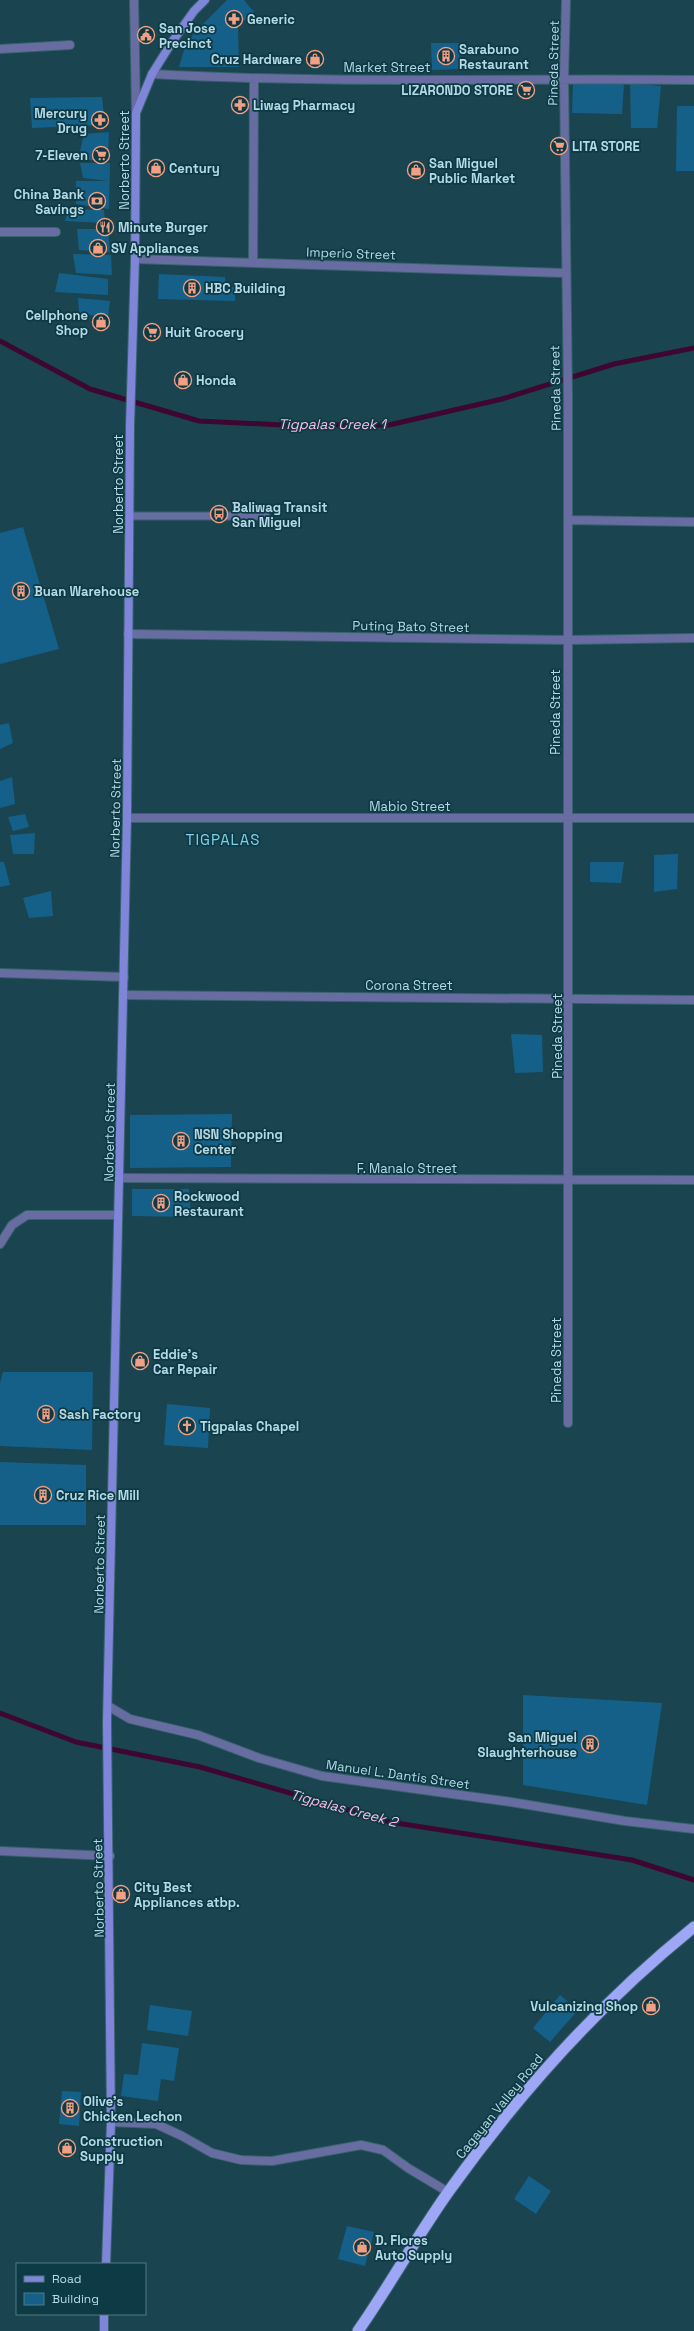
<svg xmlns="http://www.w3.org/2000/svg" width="694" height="2331" viewBox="0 0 694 2331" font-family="'Space Grotesk',sans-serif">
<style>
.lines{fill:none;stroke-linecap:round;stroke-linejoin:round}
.stream{stroke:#3d0731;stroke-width:5}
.building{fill:#156089}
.service-casing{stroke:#39626e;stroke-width:9}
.minor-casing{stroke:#39626e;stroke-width:10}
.secondary-casing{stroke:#39626e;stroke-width:10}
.trunk-casing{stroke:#39626e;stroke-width:13}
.service{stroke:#686da1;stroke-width:7}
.minor{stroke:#686da1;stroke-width:8}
.secondary{stroke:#7f85d8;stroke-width:8}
.trunk{stroke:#9ea6f6;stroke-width:11}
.labels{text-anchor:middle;stroke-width:3.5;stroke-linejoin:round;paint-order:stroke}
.poi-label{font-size:13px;font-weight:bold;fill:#b5dae6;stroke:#0d3a45;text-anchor:start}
.street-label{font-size:13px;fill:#b5dae6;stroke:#0d3a45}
.water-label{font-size:14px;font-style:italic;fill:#fdbee8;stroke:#0d3a45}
.quarter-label{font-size:15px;letter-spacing:1px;fill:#81d0e7;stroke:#0d3a45}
</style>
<rect width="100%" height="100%" fill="#1a4450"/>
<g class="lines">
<path class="stream" d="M 0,341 L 90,389 L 199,421 L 283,425 L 389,425 L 502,399 L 614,364 L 694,348
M 0,1713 L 76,1742 L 200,1767 L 390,1822 L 632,1860 L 694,1880"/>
</g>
<path class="building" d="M 227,0 L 244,0 L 254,12 L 238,26 L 239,67 L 179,67 L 184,50 L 194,33 Z
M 431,43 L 459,43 L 460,69 L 432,70 Z
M 630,83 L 661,86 L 657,128 L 631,128 Z
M 573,84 L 624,84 L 622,114 L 572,113 Z
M 102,97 L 105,125 L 32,128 L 30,98 Z
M 677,106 L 694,106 L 694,171 L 676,171 Z
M 109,132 L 108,160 L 78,160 L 84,134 Z
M 80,163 L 110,163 L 109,209 L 76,204 L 76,181 L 108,181 L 83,178 Z
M 68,209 L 104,210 L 105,223 L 65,221 Z
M 77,229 L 108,229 L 110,252 L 79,250 Z
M 73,254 L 111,255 L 112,275 L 76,273 Z
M 59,273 L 108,279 L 108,295 L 55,292 Z
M 159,274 L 225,277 L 225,288 L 235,287 L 235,301 L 158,299 Z
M 78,298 L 110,301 L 108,318 L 79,313 Z
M 23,527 L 59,649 L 0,664 L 0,533 Z
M 9,723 L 13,743 L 0,749 L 0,725 Z
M 12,777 L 15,804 L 0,808 L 0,781 Z
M 25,814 L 29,827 L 13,831 L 8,817 Z
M 35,833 L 34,854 L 13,854 L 10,835 Z
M 678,854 L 677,889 L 654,892 L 654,855 Z
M 0,862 L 4,862 L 10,885 L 0,887 Z
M 590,862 L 624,862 L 621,883 L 590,882 Z
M 51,891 L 53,916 L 29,918 L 23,898 Z
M 511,1034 L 542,1035 L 543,1072 L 515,1073 Z
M 232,1114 L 231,1167 L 130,1168 L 130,1115 Z
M 132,1189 L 189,1189 L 191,1217 L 132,1216 Z
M 3,1372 L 93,1372 L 92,1450 L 0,1446 L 0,1383 Z
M 167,1404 L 210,1408 L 208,1448 L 164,1445 Z
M 0,1462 L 86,1465 L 86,1525 L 0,1525 Z
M 523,1695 L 662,1703 L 647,1805 L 523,1785 Z
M 560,1995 L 578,2010 L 550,2042 L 533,2028 Z
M 150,2005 L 192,2011 L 188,2036 L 147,2030 Z
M 142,2043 L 179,2048 L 174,2081 L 161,2079 L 158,2101 L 121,2096 L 124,2074 L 138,2075 Z
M 62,2091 L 81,2092 L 79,2126 L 59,2124 Z
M 529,2176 L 551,2191 L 536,2214 L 514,2199 Z
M 347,2226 L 374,2232 L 365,2266 L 338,2259 Z"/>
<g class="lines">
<g class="service-casing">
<path id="service" d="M 130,516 L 266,516"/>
</g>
<g class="minor-casing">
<path id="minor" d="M 134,0 L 136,111
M 566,0 L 564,78 L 568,399 L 568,1423
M 0,49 L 70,45
M 152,74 C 333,84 513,78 694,80
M 0,232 L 56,232
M 135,259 L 565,273
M 253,261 L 254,80
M 568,520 L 694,522
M 128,634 L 568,640 L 694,638
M 127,818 L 694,818
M 0,973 L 124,977
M 123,995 L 694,1000
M 120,1178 L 694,1180
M 0,1244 L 12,1225 L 27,1215 L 118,1215
M 108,1706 L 130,1719 L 198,1735 L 259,1758 L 322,1776 L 511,1802 L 625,1821 L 694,1829
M 0,1851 L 110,1856
M 111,2122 L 156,2124 L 182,2136 L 212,2153 L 241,2160 L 272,2161 L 361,2145 L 383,2150 L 408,2168 L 448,2192"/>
</g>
<g class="secondary-casing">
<path id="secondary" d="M 106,2264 L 111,2122 L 107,1721 L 127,818 L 130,426 L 135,259 L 136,113 L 152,74 L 172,42 L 194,11 L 205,0
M 104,2331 L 104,2314"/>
</g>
<g class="trunk-casing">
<path id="trunk" d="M 358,2331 C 390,2285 417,2236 449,2191 C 519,2093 601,2002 694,1927"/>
</g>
<use href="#service" class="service"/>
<use href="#minor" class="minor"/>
<use href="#secondary" class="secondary"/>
<use href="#trunk" class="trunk"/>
</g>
<defs>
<g id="pharmacy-ring" transform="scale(0.9)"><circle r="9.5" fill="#0d3a45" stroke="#f39f83" stroke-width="1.5"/><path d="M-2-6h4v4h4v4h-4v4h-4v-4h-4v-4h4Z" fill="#f39f83"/></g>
<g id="civic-ring" transform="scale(0.9)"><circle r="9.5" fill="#0d3a45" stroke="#f39f83" stroke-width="1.5"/><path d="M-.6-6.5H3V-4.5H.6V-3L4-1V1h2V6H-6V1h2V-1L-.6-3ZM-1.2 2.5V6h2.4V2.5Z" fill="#f39f83"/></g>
<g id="building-ring" transform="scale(0.9)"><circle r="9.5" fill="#0d3a45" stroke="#f39f83" stroke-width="1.5"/><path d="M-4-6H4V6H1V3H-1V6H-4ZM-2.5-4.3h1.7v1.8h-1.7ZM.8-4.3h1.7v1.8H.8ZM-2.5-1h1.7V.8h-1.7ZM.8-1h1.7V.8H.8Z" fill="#f39f83"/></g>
<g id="shop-ring" transform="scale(0.9)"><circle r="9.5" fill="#0d3a45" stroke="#f39f83" stroke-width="1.5"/><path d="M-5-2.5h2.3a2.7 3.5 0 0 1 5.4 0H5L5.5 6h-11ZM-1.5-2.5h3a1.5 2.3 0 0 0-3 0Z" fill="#f39f83"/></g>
<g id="supermarket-ring" transform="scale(0.9)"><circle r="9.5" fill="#0d3a45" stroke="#f39f83" stroke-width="1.5"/><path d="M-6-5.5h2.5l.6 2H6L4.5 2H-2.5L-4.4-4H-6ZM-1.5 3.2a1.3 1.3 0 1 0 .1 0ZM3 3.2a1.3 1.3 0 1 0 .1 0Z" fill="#f39f83"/></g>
<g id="bank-ring" transform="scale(0.9)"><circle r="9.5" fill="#0d3a45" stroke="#f39f83" stroke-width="1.5"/><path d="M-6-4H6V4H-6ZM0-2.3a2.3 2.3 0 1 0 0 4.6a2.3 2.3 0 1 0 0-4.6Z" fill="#f39f83"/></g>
<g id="restaurant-ring" transform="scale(0.9)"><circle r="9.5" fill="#0d3a45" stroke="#f39f83" stroke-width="1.5"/><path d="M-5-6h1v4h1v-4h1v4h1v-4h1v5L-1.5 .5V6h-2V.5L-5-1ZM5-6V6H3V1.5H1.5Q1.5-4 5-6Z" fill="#f39f83"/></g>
<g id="bus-ring" transform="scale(0.9)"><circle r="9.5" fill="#0d3a45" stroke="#f39f83" stroke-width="1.5"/><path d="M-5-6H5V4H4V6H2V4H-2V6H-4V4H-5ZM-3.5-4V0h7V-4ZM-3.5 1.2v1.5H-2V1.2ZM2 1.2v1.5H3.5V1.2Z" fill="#f39f83"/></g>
<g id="church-ring" transform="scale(0.9)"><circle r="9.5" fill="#0d3a45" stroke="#f39f83" stroke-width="1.5"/><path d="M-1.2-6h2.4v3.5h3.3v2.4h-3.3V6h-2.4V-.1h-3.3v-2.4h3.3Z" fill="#f39f83"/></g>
</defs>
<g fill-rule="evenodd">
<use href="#pharmacy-ring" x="234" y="19"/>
<use href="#civic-ring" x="146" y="35"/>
<use href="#building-ring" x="446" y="56"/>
<use href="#shop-ring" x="315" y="59"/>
<use href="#supermarket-ring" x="526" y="90"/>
<use href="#pharmacy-ring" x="240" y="105"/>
<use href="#pharmacy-ring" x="100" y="120"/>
<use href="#supermarket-ring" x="559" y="146"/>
<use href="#supermarket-ring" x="101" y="155"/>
<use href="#shop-ring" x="156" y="168"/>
<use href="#shop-ring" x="416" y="170"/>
<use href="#bank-ring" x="97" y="201"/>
<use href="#restaurant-ring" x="105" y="227"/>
<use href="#shop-ring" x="98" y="248"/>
<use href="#building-ring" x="192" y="288"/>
<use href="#shop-ring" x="101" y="322"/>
<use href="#supermarket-ring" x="152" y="332"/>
<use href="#shop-ring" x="183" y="380"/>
<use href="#bus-ring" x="219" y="514"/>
<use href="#building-ring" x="21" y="591"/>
<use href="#building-ring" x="181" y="1141"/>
<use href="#building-ring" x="161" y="1203"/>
<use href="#shop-ring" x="140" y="1361"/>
<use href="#building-ring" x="46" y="1414"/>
<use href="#church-ring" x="187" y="1426"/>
<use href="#building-ring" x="43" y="1495"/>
<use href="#building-ring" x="590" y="1744"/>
<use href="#shop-ring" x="121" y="1894"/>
<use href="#shop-ring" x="651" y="2006"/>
<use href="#building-ring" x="70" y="2108"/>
<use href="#shop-ring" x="67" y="2148"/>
<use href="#shop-ring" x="362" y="2247"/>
</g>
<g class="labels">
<g class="poi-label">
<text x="247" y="24">Generic</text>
<text x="159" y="33">San Jose<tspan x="159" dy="15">Precinct</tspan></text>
<text x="459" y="54">Sarabuno<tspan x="459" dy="15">Restaurant</tspan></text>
<text x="302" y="64" text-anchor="end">Cruz Hardware</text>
<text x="513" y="95" text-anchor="end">LIZARONDO STORE</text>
<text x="253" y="110">Liwag Pharmacy</text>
<text x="87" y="118" text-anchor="end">Mercury<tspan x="87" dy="15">Drug</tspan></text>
<text x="572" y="151">LITA STORE</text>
<text x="88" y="160" text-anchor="end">7-Eleven</text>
<text x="429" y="168">San Miguel<tspan x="429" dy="15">Public Market</tspan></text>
<text x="169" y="173">Century</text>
<text x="84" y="199" text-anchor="end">China Bank<tspan x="84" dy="15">Savings</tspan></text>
<text x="118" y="232">Minute Burger</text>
<text x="111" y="253">SV Appliances</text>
<text x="205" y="293">HBC Building</text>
<text x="88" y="320" text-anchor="end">Cellphone<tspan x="88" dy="15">Shop</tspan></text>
<text x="165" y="337">Huit Grocery</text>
<text x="196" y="385">Honda</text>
<text x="232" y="512">Baliwag Transit<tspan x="232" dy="15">San Miguel</tspan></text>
<text x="34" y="596">Buan Warehouse</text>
<text x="194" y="1139">NSN Shopping<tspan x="194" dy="15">Center</tspan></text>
<text x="174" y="1201">Rockwood<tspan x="174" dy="15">Restaurant</tspan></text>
<text x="153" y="1359">Eddie's<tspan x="153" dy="15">Car Repair</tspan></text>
<text x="59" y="1419">Sash Factory</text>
<text x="200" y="1431">Tigpalas Chapel</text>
<text x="56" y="1500">Cruz Rice Mill</text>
<text x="577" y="1742" text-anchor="end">San Miguel<tspan x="577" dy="15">Slaughterhouse</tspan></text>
<text x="134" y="1892">City Best<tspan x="134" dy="15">Appliances atbp.</tspan></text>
<text x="638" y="2011" text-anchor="end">Vulcanizing Shop</text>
<text x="83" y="2106">Olive's<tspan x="83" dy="15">Chicken Lechon</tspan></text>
<text x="80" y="2146">Construction<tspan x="80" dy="15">Supply</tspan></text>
<text x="375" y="2245">D. Flores<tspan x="375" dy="15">Auto Supply</tspan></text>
</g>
<g class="street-label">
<text transform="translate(553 63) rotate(-89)" y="5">Pineda Street</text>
<text x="387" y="72">Market Street</text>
<text transform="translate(124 160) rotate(-90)" y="5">Norberto Street</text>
<text transform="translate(351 253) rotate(2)" y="5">Imperio Street</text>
<text transform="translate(555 388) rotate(-91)" y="5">Pineda Street</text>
<text transform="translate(118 484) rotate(-90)" y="5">Norberto Street</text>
<text transform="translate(411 626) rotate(1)" y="5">Puting Bato Street</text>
<text transform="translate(555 712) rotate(-90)" y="5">Pineda Street</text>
<text x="410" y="811">Mabio Street</text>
<text transform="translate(115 808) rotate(-89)" y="5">Norberto Street</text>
<text x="409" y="990">Corona Street</text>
<text transform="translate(557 1036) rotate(-90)" y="5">Pineda Street</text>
<text transform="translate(109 1132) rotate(-89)" y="5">Norberto Street</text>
<text x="407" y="1173">F. Manalo Street</text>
<text transform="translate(556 1360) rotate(-90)" y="5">Pineda Street</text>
<text transform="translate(99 1564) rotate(-89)" y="5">Norberto Street</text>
<text transform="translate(398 1774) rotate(8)" y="5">Manuel L. Dantis Street</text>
<text transform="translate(98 1888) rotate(-91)" y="5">Norberto Street</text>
<text transform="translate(499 2106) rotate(-51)" y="5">Cagayan Valley Road</text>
</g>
<g class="water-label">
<text x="332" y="429">Tigpalas Creek 1</text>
<text transform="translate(344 1808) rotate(15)" y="5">Tigpalas Creek 2</text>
</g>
<g class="quarter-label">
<text x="223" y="845">TIGPALAS</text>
</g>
</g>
<rect x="16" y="2263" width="130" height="52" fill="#0d3a45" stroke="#507a85"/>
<rect x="24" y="2276" width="20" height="6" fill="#7f85d8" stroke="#507a85"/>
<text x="52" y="2283" font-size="12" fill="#b5dae6">Road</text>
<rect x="24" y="2293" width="20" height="12" fill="#156089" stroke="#507a85"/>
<text x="52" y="2303" font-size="12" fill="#b5dae6">Building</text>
</svg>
